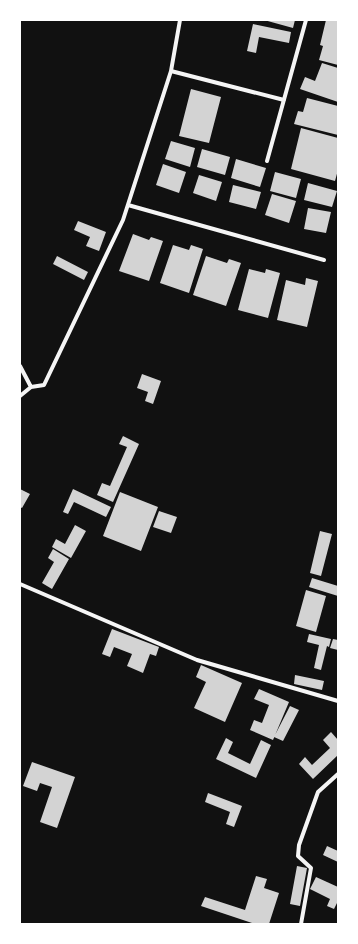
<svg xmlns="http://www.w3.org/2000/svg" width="358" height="944" viewBox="0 0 358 944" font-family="'Open Sans',sans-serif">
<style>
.building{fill:#d3d3d3}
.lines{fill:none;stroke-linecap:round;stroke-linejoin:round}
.minor{stroke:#f5f5f5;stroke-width:4}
</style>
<rect width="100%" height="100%" fill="#111"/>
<path class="building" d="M 264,20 L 295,20 L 293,28 Z
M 326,20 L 338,21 L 338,65 L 319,60 L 323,46 L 320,45 Z
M 253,24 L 291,32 L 289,43 L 259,37 L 256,53 L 247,51 Z
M 322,63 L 338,68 L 338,102 L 300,89 L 305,77 L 315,81 Z
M 191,89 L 221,97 L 209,143 L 179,136 Z
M 307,98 L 338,106 L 338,135 L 294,124 L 298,111 L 303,112 Z
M 301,128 L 338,138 L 338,170 L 335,181 L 291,169 Z
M 171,141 L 195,148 L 190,167 L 165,159 Z
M 202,149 L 230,157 L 225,175 L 197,167 Z
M 236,159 L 266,168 L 260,187 L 231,178 Z
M 163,164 L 186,172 L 179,193 L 156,185 Z
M 275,172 L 301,179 L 296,198 L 270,191 Z
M 199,175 L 222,182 L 216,201 L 193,193 Z
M 308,183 L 337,191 L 332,207 L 304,200 Z
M 233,185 L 261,192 L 256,209 L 229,202 Z
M 272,194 L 296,201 L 289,223 L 265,215 Z
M 308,208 L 331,212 L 326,233 L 304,229 Z
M 78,221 L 106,232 L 99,251 L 86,246 L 90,237 L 74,230 Z
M 133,234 L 149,240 L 151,237 L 163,241 L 149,281 L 119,271 Z
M 173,245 L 189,250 L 191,245 L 203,249 L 189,293 L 160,283 Z
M 57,256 L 88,272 L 84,280 L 53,264 Z
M 206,256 L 227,263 L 229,259 L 241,263 L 226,306 L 193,295 Z
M 249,269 L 265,273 L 266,269 L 280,273 L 268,318 L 238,310 Z
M 306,278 L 318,281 L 307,327 L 277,320 L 286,280 L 305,285 Z
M 142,374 L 161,381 L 153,404 L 145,401 L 148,392 L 137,388 Z
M 123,436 L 139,444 L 113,502 L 97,495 L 102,483 L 110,486 L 127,447 L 119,444 Z
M 20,489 L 30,494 L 22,508 L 20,507 Z
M 73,489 L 111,507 L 106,517 L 74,502 L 68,514 L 63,512 Z
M 120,492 L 158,507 L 141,551 L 103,536 Z
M 159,511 L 177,517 L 171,533 L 153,527 Z
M 75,525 L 86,531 L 71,558 L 52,547 L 56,539 L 65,544 Z
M 320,531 L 332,534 L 321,576 L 310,573 Z
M 53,549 L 69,559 L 52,589 L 42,583 L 54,562 L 48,558 Z
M 312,578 L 338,586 L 338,596 L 309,587 Z
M 306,590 L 326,596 L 316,632 L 296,626 Z
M 112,629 L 159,647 L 156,656 L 150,654 L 143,673 L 127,666 L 132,654 L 114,647 L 110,657 L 102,654 Z
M 309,634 L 331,639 L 329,647 L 327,646 L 321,670 L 314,668 L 319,645 L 307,642 Z
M 333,639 L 338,640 L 338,650 L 330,648 Z
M 201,665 L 242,683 L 225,722 L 194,708 L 206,682 L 196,677 Z
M 295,675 L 324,681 L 322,690 L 294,684 Z
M 259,689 L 289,702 L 273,740 L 250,730 L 254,720 L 262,723 L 269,705 L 254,699 Z
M 290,706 L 299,710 L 283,741 L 274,737 Z
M 331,732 L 338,740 L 338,755 L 313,779 L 299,764 L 305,757 L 312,765 L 330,748 L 323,740 Z
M 226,738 L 233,742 L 228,753 L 250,764 L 261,740 L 271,745 L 256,778 L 216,759 Z
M 32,762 L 75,777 L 57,828 L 40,822 L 52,787 L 40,783 L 37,791 L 23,786 Z
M 208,793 L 242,806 L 234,827 L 226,824 L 230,812 L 205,802 Z
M 327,846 L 338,851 L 338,862 L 323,855 Z
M 297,866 L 307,868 L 300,906 L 290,904 Z
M 256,876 L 267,879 L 264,888 L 279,893 L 269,924 L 255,924 L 201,906 L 205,897 L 245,910 Z
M 316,877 L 338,887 L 338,901 L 334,909 L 327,906 L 330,899 L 310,889 Z"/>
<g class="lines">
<path class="minor" d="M 171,71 L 284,100
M 267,161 L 306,20
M 128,205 L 324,260
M 20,366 L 31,387
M 20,396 L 31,387 L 44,385 L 123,220 L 171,71 L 180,20
M 20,584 L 197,660 L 338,701
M 301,924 L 311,868 L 298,856 L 299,845 L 318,792 L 338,774"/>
</g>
<rect width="358" height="944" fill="none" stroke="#ffffff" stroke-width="42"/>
</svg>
